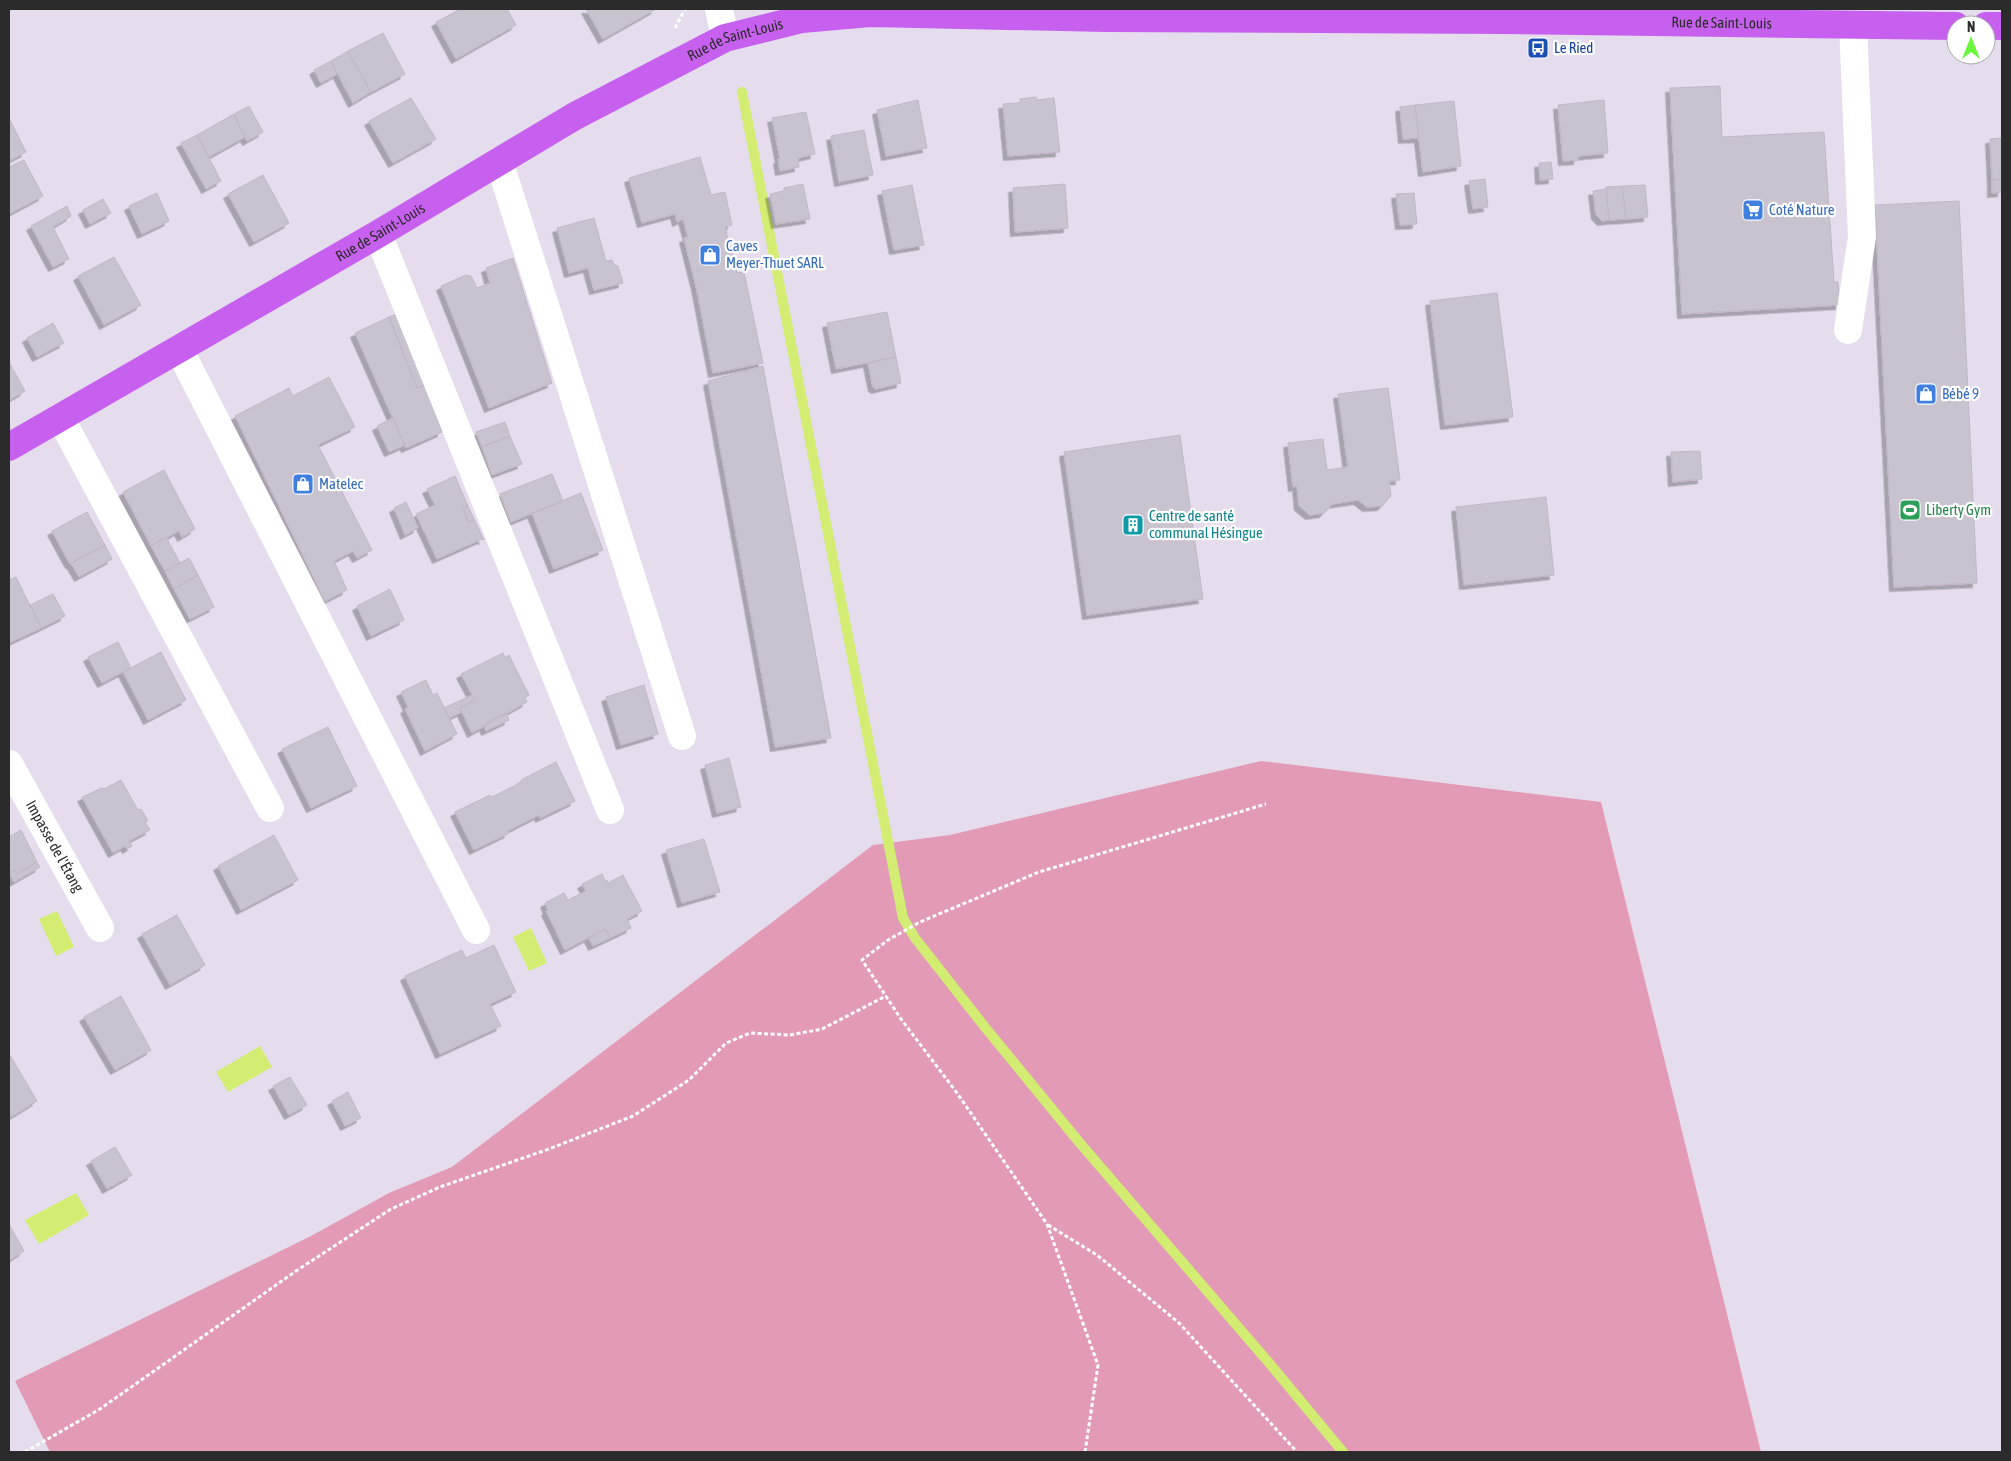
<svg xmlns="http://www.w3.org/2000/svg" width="2011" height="1461" viewBox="0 0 2011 1461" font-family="'Asap Condensed',sans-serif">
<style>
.green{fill:#e29ab6}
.water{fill:#d2ed72}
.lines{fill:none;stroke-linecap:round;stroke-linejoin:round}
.stream{stroke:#d2ed72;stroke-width:10}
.building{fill:#c9c2cf;stroke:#c1b7c8;filter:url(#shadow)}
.path{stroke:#fff;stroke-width:3;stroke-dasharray:4 2.5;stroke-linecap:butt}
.minor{stroke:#fff;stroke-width:28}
.major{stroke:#c760ef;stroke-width:28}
.labels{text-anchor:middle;stroke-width:4.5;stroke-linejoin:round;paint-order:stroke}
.street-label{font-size:15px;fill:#2b2b2b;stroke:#fff}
.transit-label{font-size:15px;fill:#164399;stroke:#fff;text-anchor:start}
.shop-label{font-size:15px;fill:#366cbe;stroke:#fff;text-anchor:start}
.leisure-label{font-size:15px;fill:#27864d;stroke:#fff;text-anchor:start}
.culture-label{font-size:15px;fill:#0d838f;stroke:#fff;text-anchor:start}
</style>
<defs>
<filter id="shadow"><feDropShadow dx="-4.5" dy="4.5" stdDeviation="0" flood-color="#0004"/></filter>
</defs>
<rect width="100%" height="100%" fill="#e5dded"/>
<path class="green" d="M 1261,761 L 1601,802 L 1761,1452 L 50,1452 L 15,1381 L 311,1236 L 389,1193 L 452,1167 L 873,845 L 950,835 Z"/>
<path class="water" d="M 57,911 L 74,947 L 56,956 L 39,919 Z
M 531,928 L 547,963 L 529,971 L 513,937 Z
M 260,1046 L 272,1067 L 228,1092 L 216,1072 Z
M 76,1193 L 89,1215 L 39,1244 L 25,1220 Z"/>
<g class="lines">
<path class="stream" d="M 742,92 L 903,918 L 915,938 L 984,1026 L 1079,1142 L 1270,1364 L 1343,1452"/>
</g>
<path class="building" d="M 461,9 L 507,9 L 516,25 L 456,59 L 436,22 Z
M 586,9 L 656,9 L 603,39 Z
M 383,33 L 405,74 L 371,92 L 348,51 Z
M 348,51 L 371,92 L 353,103 L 331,61 Z
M 331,61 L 337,74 L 321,83 L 314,70 Z
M 1720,86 L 1722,137 L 1824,132 L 1834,282 L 1838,282 L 1840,305 L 1682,314 L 1670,88 Z
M 1036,97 L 1037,100 L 1054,98 L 1060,152 L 1008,156 L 1003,104 L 1020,103 L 1020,99 Z
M 411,98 L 436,139 L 393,163 L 369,121 Z
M 918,100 L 927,148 L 886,156 L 877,110 Z
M 1604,100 L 1608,153 L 1578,156 L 1578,160 L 1563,161 L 1558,105 Z
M 1454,101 L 1461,166 L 1423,172 L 1415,105 Z
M 1415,105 L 1419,138 L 1403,139 L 1400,107 Z
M 249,106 L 263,132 L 247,141 L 234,114 Z
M 806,112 L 815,154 L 798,158 L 799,167 L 780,171 L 778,159 L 780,159 L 772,118 Z
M 234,114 L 245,137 L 209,157 L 197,135 Z
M 9,118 L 26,152 L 9,161 Z
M 864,130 L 873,175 L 839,182 L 831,136 Z
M 197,135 L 221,181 L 206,189 L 181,143 Z
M 2002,138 L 2002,179 L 1992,180 L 1990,139 Z
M 700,157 L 711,195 L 725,192 L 732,225 L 725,227 L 737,273 L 744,272 L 763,363 L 713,373 L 696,286 L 684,238 L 688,237 L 683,219 L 677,222 L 675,214 L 642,223 L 629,178 Z
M 24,160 L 43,196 L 9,214 L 9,167 Z
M 1551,162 L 1553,179 L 1540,180 L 1539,163 Z
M 263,175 L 289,223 L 254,242 L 228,194 Z
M 1485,179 L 1488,207 L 1473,209 L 1469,181 Z
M 2002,179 L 2002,192 L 1992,193 L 1992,180 Z
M 803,184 L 810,219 L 776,224 L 770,194 L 784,191 L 784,188 Z
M 1065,184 L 1068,228 L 1015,232 L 1013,188 Z
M 912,185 L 924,245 L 894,250 L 882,191 Z
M 1645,185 L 1648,217 L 1626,219 L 1622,186 Z
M 1622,186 L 1626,219 L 1609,220 L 1606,187 Z
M 1606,189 L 1609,220 L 1602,221 L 1596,215 L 1593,191 Z
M 157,193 L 169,221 L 142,234 L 129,206 Z
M 1414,193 L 1417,224 L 1400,225 L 1396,194 Z
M 103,199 L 111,213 L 90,224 L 83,210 Z
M 1959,201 L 1977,583 L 1894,587 L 1875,205 Z
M 67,206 L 71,216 L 53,227 L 69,259 L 53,267 L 31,226 Z
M 594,218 L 606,261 L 612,260 L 614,265 L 618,266 L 623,283 L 594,290 L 588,268 L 569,273 L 557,228 Z
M 114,257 L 141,305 L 104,325 L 78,276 Z
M 513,258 L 552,383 L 489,408 L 441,286 L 466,275 L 471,276 L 477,288 L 490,283 L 486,268 Z
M 1497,293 L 1513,417 L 1445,425 L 1430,301 Z
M 887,312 L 896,357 L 836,369 L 827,323 Z
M 397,314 L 425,385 L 417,388 L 389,317 Z
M 389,317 L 417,388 L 425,385 L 442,432 L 406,448 L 355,333 Z
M 53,323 L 64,343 L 37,357 L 27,338 Z
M 896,357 L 901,383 L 876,389 L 873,387 L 868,363 Z
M 9,362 L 25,391 L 9,400 Z
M 763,366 L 831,738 L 775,747 L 708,381 Z
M 329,377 L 355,427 L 318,445 L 372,550 L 357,558 L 353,551 L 334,561 L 347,590 L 325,601 L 235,416 L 289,388 L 293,396 Z
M 1388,388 L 1400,480 L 1389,481 L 1391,496 L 1382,506 L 1367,507 L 1358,500 L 1332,504 L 1324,513 L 1310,515 L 1299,506 L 1297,486 L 1293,487 L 1288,443 L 1323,439 L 1327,470 L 1348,467 L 1338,394 Z
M 393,418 L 405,445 L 389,452 L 377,426 Z
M 505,422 L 510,436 L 482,447 L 476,432 Z
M 1180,435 L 1203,599 L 1087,615 L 1064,452 Z
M 510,436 L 522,464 L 492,475 L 482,447 Z
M 1700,451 L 1702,479 L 1673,482 L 1671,452 Z
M 164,470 L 195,529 L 182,537 L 179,531 L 151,546 L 123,492 Z
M 552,474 L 563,501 L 511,522 L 500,494 Z
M 455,476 L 468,506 L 463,508 L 468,522 L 474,519 L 484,540 L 482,539 L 437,559 L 416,514 L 435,505 L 427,489 Z
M 581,493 L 603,550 L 554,569 L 532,513 Z
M 1546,497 L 1554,575 L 1464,585 L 1456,507 Z
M 406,502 L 418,528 L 405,535 L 394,508 Z
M 468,506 L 474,519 L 468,522 L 463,508 Z
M 87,512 L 105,545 L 70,564 L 52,531 Z
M 166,537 L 180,563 L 165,571 L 151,546 Z
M 105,545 L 112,559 L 79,577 L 71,563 Z
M 189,558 L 198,575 L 174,589 L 165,571 Z
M 198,575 L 214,607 L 190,619 L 174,589 Z
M 16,577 L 41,628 L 9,643 L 9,580 Z
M 390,589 L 404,620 L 371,636 L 357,606 Z
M 53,594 L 65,616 L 41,628 L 30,605 Z
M 118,642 L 131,668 L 102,683 L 88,657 Z
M 161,652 L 186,700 L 148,720 L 123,672 Z
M 503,653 L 505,658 L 509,655 L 529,695 L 525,698 L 527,702 L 472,733 L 460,708 L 475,700 L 461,674 Z
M 426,680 L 433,695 L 437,693 L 457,734 L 425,751 L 405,709 L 408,707 L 401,692 Z
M 644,685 L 658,734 L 621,745 L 606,697 Z
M 472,695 L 475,700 L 460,708 L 461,712 L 449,718 L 444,708 Z
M 506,713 L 509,720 L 486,731 L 484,726 L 488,724 L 487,722 Z
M 328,727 L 357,786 L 311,808 L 282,749 Z
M 729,758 L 741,807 L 717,813 L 705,765 Z
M 556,762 L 575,801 L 540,818 L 539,815 L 523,823 L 508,831 L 509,833 L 474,850 L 455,812 L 490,795 L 492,797 L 522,782 L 521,780 Z
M 121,780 L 138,810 L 141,809 L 148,821 L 145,822 L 150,830 L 129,841 L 132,846 L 127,849 L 125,846 L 113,853 L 82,797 L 102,788 L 104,789 Z
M 21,830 L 37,862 L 17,874 L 15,870 L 9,873 L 9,837 Z
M 274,835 L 298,880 L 241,910 L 218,866 Z
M 704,839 L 720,892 L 682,903 L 666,850 Z
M 37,862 L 40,867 L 14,882 L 9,873 L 15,870 L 17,874 Z
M 602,874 L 605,881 L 607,880 L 608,883 L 623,875 L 642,911 L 627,919 L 631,928 L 610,938 L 605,929 L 565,950 L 546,911 L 548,910 L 545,903 L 564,893 L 568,900 L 586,891 L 582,884 Z
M 177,915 L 205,965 L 170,985 L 142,934 Z
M 605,929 L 610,938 L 593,946 L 589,938 Z
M 494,945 L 516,992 L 490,1004 L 501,1026 L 440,1054 L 405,976 L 462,950 L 466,958 Z
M 121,996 L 151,1050 L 115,1070 L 84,1017 Z
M 10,1055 L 37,1101 L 11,1117 L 9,1113 L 9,1056 Z
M 290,1077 L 307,1105 L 289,1115 L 273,1086 Z
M 348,1092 L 361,1118 L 345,1126 L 332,1101 Z
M 115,1147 L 132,1175 L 107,1189 L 91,1161 Z
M 9,1224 L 24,1251 L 10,1260 L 9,1258 Z"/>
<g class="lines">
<path class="path" d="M 675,28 L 685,9
M 1048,1225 L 1097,1255 L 1179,1323 L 1297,1452
M 25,1452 L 100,1409 L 296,1271 L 391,1209 L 440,1187 L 549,1149 L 633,1116 L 689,1080 L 726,1043 L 750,1033 L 790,1035 L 822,1029 L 886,996
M 1085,1452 L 1098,1365 L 1047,1224 L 957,1093 L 901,1019 L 862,960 L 888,940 L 920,922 L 1039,872 L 1266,804"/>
<g class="minor">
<path d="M 719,9 L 725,38"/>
<path d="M 499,161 L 682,736"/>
<path d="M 378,234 L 610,810"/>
<path d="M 1848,330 L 1862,237 L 1853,25"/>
<path d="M 179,349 L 476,930"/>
<path d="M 60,417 L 270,808"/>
<path id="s1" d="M 9,764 L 100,928"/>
</g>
<g class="major">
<path d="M 1986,26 L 2002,26"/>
<path id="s2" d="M 9,447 L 378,234 L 575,116 L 725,38 L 802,19 L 870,13 L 1106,18 L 1500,20 L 1956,26"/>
</g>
</g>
<defs>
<g id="bus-square" transform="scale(1.125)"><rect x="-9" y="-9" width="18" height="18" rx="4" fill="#1a4fb4" stroke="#fff"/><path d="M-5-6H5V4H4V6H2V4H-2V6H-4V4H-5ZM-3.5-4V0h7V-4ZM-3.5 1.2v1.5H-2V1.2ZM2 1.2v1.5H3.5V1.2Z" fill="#fff"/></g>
<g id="supermarket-square" transform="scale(1.125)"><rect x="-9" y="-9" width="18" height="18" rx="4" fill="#3f7fe0" stroke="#fff"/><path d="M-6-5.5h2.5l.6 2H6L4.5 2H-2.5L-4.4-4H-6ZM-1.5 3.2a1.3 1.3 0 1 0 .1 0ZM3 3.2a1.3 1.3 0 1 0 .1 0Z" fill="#fff"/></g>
<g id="shop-square" transform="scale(1.125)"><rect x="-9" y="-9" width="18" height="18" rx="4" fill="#3f7fe0" stroke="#fff"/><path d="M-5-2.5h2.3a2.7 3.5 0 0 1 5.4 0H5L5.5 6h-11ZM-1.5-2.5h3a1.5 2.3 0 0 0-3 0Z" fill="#fff"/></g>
<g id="stadium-square" transform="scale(1.125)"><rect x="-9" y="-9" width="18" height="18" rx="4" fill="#2e9e5b" stroke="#fff"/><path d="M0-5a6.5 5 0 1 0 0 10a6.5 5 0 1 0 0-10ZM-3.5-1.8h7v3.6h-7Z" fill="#fff"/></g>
<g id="building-square" transform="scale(1.125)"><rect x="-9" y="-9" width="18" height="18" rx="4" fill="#0f9aa8" stroke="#fff"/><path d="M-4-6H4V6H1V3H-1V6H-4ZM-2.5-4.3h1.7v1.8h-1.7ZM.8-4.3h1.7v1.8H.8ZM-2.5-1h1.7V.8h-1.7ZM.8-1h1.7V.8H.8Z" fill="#fff"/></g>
</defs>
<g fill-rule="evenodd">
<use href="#bus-square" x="1538" y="48"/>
<use href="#supermarket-square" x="1753" y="210"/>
<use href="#shop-square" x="710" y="255"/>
<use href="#shop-square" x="1926" y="394"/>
<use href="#shop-square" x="303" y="484"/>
<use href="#stadium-square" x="1910" y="510"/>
<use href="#building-square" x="1133" y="525"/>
</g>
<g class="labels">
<g class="street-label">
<text dy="5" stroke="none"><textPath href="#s2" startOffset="1824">Rue de Saint-Louis</textPath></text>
<text dy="5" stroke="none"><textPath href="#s2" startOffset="834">Rue de Saint-Louis</textPath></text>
<text dy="5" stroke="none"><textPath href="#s2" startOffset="429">Rue de Saint-Louis</textPath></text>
<text dy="5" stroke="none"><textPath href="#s1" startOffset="94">Impasse de l'Étang</textPath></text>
</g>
<g class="transit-label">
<text x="1554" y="53">Le Ried</text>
</g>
<g class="shop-label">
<text x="1769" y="215">Coté Nature</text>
<text x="726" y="251">Caves<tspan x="726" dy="17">Meyer-Thuet SARL</tspan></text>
<text x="1942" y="399">Bébé 9</text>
<text x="319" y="489">Matelec</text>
</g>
<g class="leisure-label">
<text x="1926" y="515">Liberty Gym</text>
</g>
<g class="culture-label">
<text x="1149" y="521">Centre de santé<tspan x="1149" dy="17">communal Hésingue</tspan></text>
</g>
</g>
<rect width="2011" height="1461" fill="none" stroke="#2b2b2b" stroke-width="20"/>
<g transform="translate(1971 40)"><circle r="24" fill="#ffffff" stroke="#aaaaaa"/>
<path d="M0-4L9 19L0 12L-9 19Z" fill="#6af83f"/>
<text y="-8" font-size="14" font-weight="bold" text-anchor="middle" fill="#2b2b2b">N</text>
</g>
</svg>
